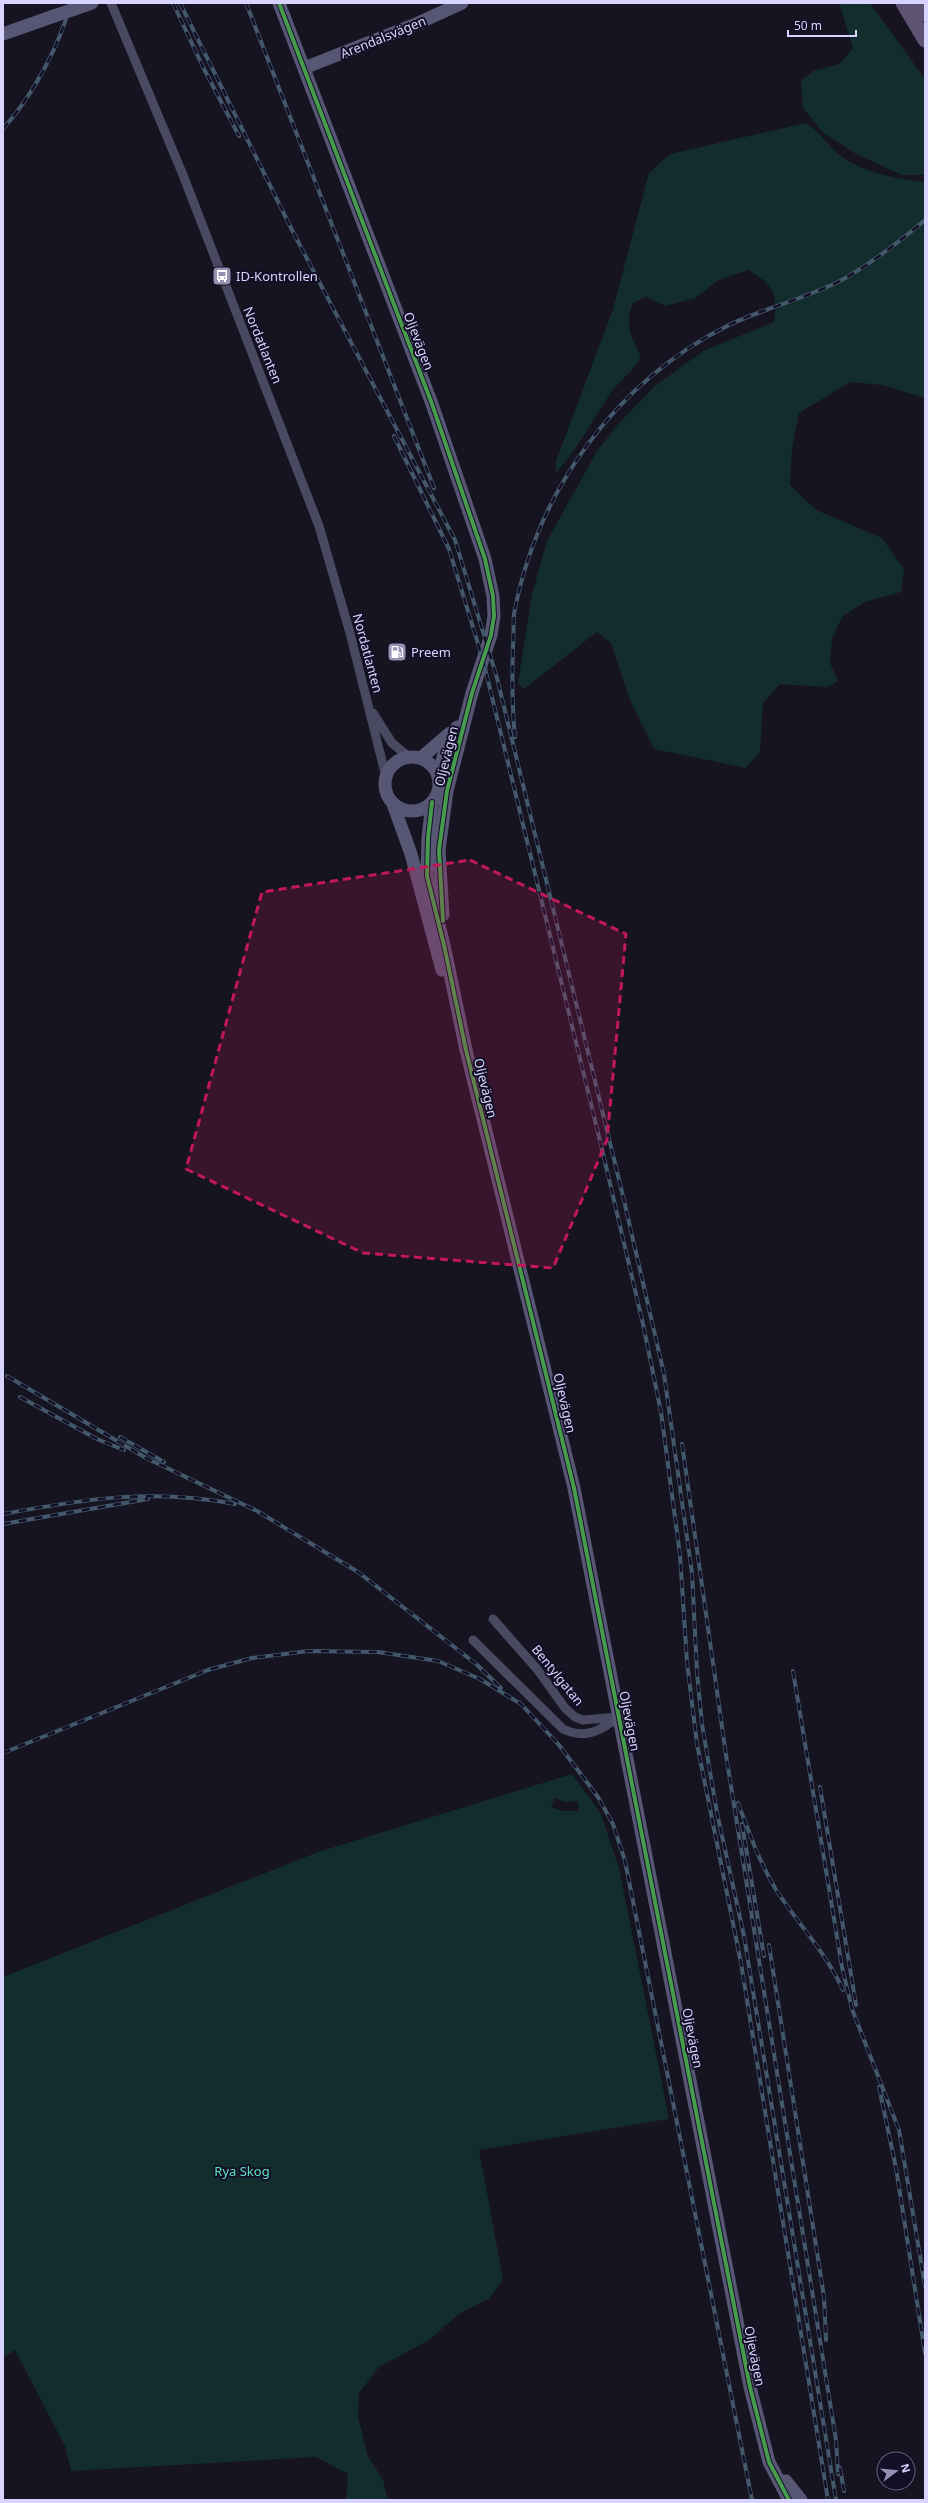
<svg xmlns="http://www.w3.org/2000/svg" width="928" height="2503" viewBox="0 0 928 2503" font-family="'Noto Sans',sans-serif">
<style>
.green{fill:#132c2d;fill-rule:evenodd}
.lines{fill:none;stroke-linecap:round;stroke-linejoin:round}
.street{stroke:#4a4962;stroke-width:9}
.secondary{stroke:#575674;stroke-width:13}
.primary{stroke:#5e5373;stroke-width:15}
.rail-casing{stroke:#43596b;stroke-width:4}
.rail{stroke:#130f26;stroke-width:2.5;stroke-dasharray:8;stroke-linecap:butt}
.secondary-bridge{stroke:#575674;stroke-width:13}
.cycleway-casing{stroke:#130f26;stroke-width:6}
.cycleway{stroke:#469c4c;stroke-width:4}
.marked{fill:#c2185b;fill-opacity:0.2;stroke:#c2185b;stroke-width:3;stroke-dasharray:8 5;stroke-linejoin:round}
.labels{text-anchor:middle;stroke-width:4;stroke-linejoin:round;paint-order:stroke}
.street-label{font-size:13px;fill:#d9d4ff;stroke:#130f26}
.poi-label{font-size:13px;fill:#d9d4ff;stroke:#130f26;text-anchor:start}
.park-label{font-size:13px;fill:#5fe0c0;stroke:#130f26}
</style>
<rect width="100%" height="100%" fill="#161421"/>
<path class="green" d="M 839,3 L 870,3 L 925,79 L 925,175 L 902,175 L 856,154 L 823,133 L 803,108 L 801,81 L 813,71 L 839,64 L 853,48 Z
M 806,123 C 821,132 829,147 842,157 C 865,173 898,179 925,182 L 925,398 L 882,385 L 850,382 L 799,413 L 792,448 L 790,485 L 816,510 L 882,538 L 904,569 L 901,592 L 865,602 L 842,617 L 832,639 L 830,663 L 838,681 L 827,687 L 780,684 L 763,703 L 760,752 L 746,768 L 654,749 L 630,700 L 611,643 L 597,632 L 524,689 L 518,683 L 532,594 L 547,541 L 597,451 L 619,423 L 655,386 L 703,351 L 774,322 C 778,293 774,285 748,270 L 718,280 L 696,298 L 665,306 L 646,297 L 633,303 C 624,326 631,335 641,357 C 633,372 619,381 610,394 C 592,421 578,449 556,473 L 556,461 L 613,309 L 649,173 L 670,154 Z
M 572,1774 L 600,1812 L 619,1868 L 669,2119 L 479,2150 L 503,2279 L 489,2299 L 460,2313 L 429,2340 L 379,2367 L 359,2393 L 358,2417 L 368,2456 L 383,2480 L 388,2500 L 346,2500 L 348,2474 L 316,2457 L 71,2471 L 65,2446 L 15,2350 L 3,2358 L 3,1977 L 318,1852 ZM 555,1798 L 565,1802 L 578,1801 L 579,1811 L 564,1811 L 551,1807 Z"/>
<g class="lines">
<path class="street" d="M 111,3 L 183,175 L 319,526 L 350,633 L 386,777
M 373,713 L 392,743 L 409,757
M 493,1619 L 537,1669 L 565,1708 L 575,1717 L 583,1720 L 619,1717
M 473,1640 L 563,1729 C 586,1740 601,1730 619,1717"/>
<path class="secondary" d="M 279,3 L 432,404 L 485,559 L 493,596 L 494,616 L 491,635 L 472,693 L 447,791 L 439,850 L 443,915
M 3,34 L 54,16
M 304,68 L 416,24 L 462,3
M385 784a27 27 0 1 1 54 0a27 27 0 1 1-54 0Z
M 421,758 L 450,733
M 439,779 L 443,757 L 457,727
M 432,802 L 428,838 L 427,876 L 444,945 L 466,1050 L 574,1488 L 750,2387 L 769,2462 L 789,2500
M 393,804 L 411,854 L 442,970
M 786,2481 L 801,2500"/>
<path class="primary" d="M 903,3 L 925,40
M 919,3 L 925,14"/>
<g class="rail-casing">
<path id="rail" d="M 173,3 L 203,67 L 239,136
M 180,3 L 293,232 L 455,540 L 497,678 L 622,1192 L 664,1374 L 692,1573 L 697,1673 L 702,1724 L 717,1813 L 744,1936 L 836,2500
M 246,3 L 434,488
M 3,129 C 33,95 59,47 71,3
M 394,436 L 449,549 L 483,660 L 601,1145 L 643,1324 L 661,1412 L 680,1555 L 687,1662 L 697,1744 L 741,1963 L 828,2500
M 515,737 C 512,707 512,677 513,646 C 514,636 513,624 514,614 C 537,491 616,381 729,325 C 765,308 804,299 840,281 C 871,264 899,242 925,220
M 7,1376 L 146,1458 L 257,1511 L 358,1572 L 476,1664 L 501,1688
M 20,1397 L 97,1439 L 124,1450
M 120,1437 L 164,1462
M 682,1444 L 726,1755 L 836,2440 L 838,2474
M 3,1514 C 85,1499 152,1488 235,1504
M 3,1524 L 148,1499
M 793,1671 L 842,1967 L 852,2009 L 899,2130 L 925,2286
M 3,1753 L 208,1670 L 252,1658 L 309,1651 L 378,1652 L 438,1661 L 480,1679 L 521,1704 L 559,1745 L 598,1797 L 613,1824 L 625,1861 L 752,2500
M 820,1787 L 856,2005
M 738,1803 C 749,1832 759,1861 775,1888 C 797,1923 826,1952 843,1990
M 742,1824 L 764,1956
M 769,1945 L 824,2297 L 826,2340
M 879,2087 L 896,2168 L 925,2353
M 840,2468 L 844,2491"/>
</g>
<use href="#rail" class="rail"/>
<path class="secondary-bridge" d="M 54,16 L 92,3"/>
<g class="cycleway-casing">
<path id="cycleway" d="M 279,3 L 432,404 L 485,559 L 493,596 L 494,616 L 491,635 L 472,693 L 447,791 L 439,850 L 443,921
M 432,802 L 428,838 L 427,876 L 444,945 L 466,1050 L 574,1488 L 750,2387 L 769,2462 L 789,2500"/>
</g>
<use href="#cycleway" class="cycleway"/>
</g>
<path class="marked" d="M 470,860 L 626,934 L 607,1140 L 553,1268 L 363,1253 L 186,1169 L 262,892 Z"/>
<defs>
<g id="bus-square" transform="scale(1)"><rect x="-9" y="-9" width="18" height="18" rx="4" fill="#9591b1" stroke="#130f26"/><path d="M-5-6H5V4H4V6H2V4H-2V6H-4V4H-5ZM-3.5-4V0h7V-4ZM-3.5 1.2v1.5H-2V1.2ZM2 1.2v1.5H3.5V1.2Z" fill="#fff"/></g>
<g id="fuel-square" transform="scale(1)"><rect x="-9" y="-9" width="18" height="18" rx="4" fill="#9591b1" stroke="#130f26"/><path d="M-5.5-6h7V0h2V4h1.3V-2.5L3-4.5l.8-.8L6-3V5H2.5V1h-1V6h-7ZM-4.2-4.7v3.2H.2V-4.7Z" fill="#fff"/></g>
</defs>
<g fill-rule="evenodd">
<use href="#bus-square" x="222" y="276"/>
<use href="#fuel-square" x="397" y="652"/>
</g>
<g class="labels">
<g class="street-label">
<text transform="translate(383 37) rotate(-22)" y="5">Arendalsvägen</text>
<text transform="translate(419 341) rotate(69)" y="5">Oljevägen</text>
<text transform="translate(263 345) rotate(68)" y="5">Nordatlanten</text>
<text transform="translate(368 653) rotate(75)" y="5">Nordatlanten</text>
<text transform="translate(446 756) rotate(-76)" y="5">Oljevägen</text>
<text transform="translate(486 1088) rotate(76)" y="5">Oljevägen</text>
<text transform="translate(565 1403) rotate(77)" y="5">Oljevägen</text>
<text transform="translate(558 1675) rotate(51)" y="5">Bentylgatan</text>
<text transform="translate(630 1721) rotate(79)" y="5">Oljevägen</text>
<text transform="translate(693 2038) rotate(79)" y="5">Oljevägen</text>
<text transform="translate(755 2356) rotate(79)" y="5">Oljevägen</text>
</g>
<g class="poi-label">
<text x="236" y="281">ID-Kontrollen</text>
<text x="411" y="657">Preem</text>
</g>
<g class="park-label">
<text x="242" y="2176">Rya Skog</text>
</g>
</g>
<rect width="928" height="2503" fill="none" stroke="#d9d4ff" stroke-width="8"/>
<g transform="translate(896 2471) rotate(74)"><circle r="19" fill="#130f26" stroke="#625e7d"/>
<path d="M0-3L7 15L0 10L-7 15Z" fill="#9591b1"/>
<text y="-6" font-size="11" font-weight="bold" text-anchor="middle" fill="#d9d4ff">N</text>
</g>
<path d="M788 30v6h68v-6" fill="none" stroke="#d9d4ff" stroke-width="2"/>
<text x="794" y="30" font-size="12" fill="#d9d4ff" stroke="#130f26" stroke-width="3" paint-order="stroke">50 m</text>
</svg>
